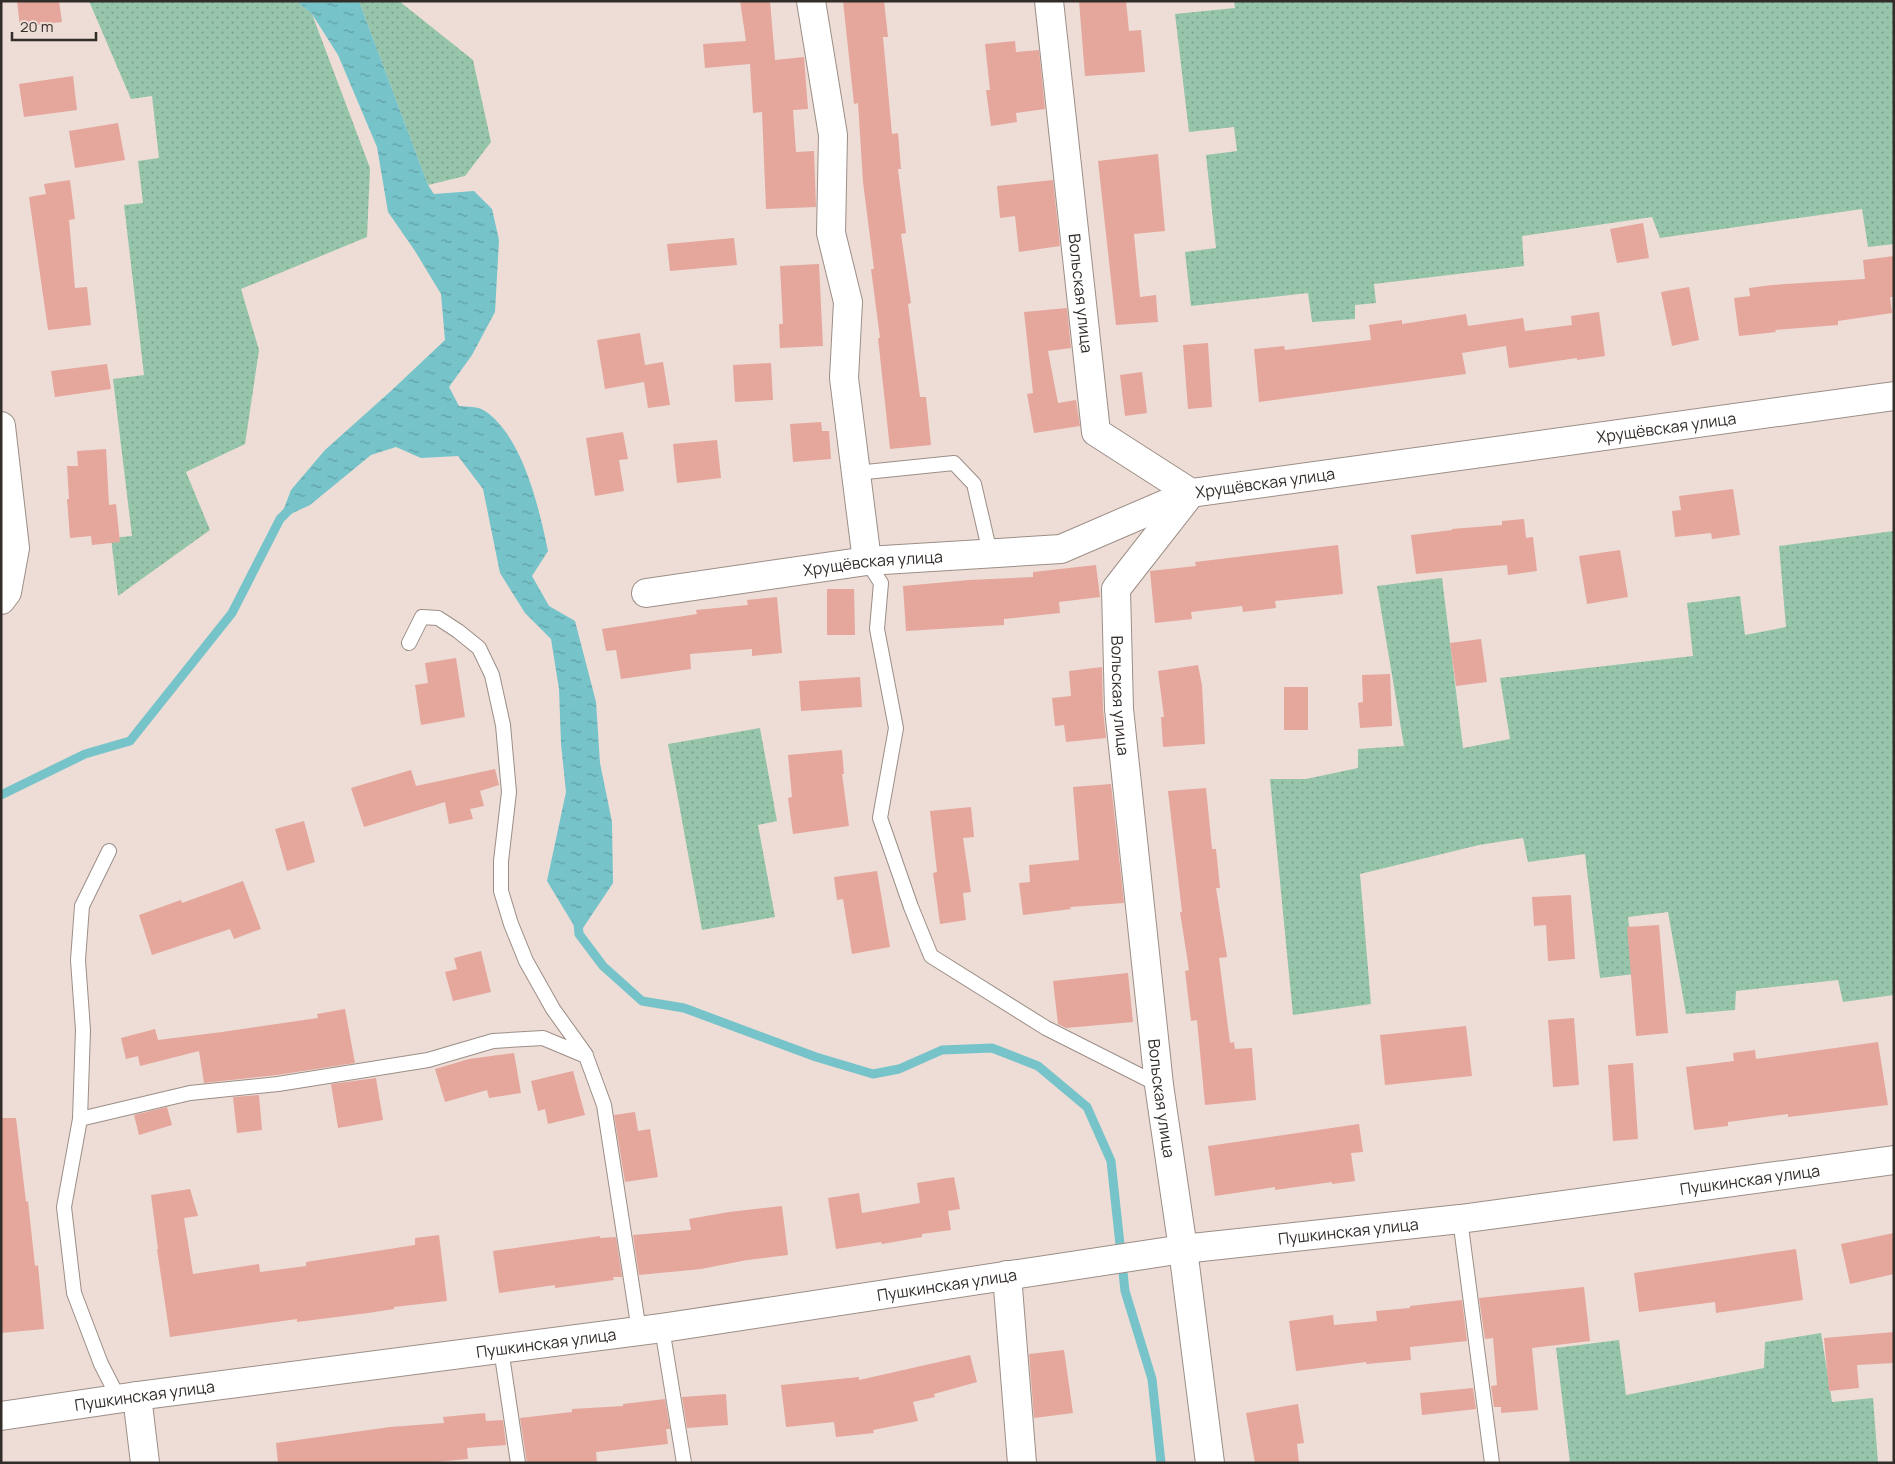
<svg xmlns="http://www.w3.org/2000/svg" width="1895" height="1464" viewBox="0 0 1895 1464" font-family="Manrope,sans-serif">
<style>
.garden{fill:url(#garden-dots)}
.water{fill:url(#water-ripples)}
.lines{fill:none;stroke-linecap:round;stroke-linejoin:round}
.stream{stroke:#76c3c9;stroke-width:9}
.building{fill:#e5a69c}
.lane-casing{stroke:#9c8e87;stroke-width:16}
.street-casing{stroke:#9c8e87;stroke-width:30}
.lane{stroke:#fff;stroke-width:14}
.street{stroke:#fff;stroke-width:28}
.labels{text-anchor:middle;stroke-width:4.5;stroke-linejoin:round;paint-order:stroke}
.street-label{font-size:16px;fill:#332d2a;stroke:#edddd6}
</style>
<defs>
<pattern id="garden-dots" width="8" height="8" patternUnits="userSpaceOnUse" patternTransform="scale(1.25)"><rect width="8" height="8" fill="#96c5ab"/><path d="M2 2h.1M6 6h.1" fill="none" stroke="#7ba08b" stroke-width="1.8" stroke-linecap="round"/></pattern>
<pattern id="water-ripples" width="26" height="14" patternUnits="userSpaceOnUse" patternTransform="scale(1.25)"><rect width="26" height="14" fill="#76c3c9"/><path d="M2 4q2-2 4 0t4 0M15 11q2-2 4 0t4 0" fill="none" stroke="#619fa3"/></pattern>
</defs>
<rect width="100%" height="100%" fill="#edddd6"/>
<path class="garden" d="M 89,1 L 296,1 L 312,14 L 370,168 L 367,237 L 241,289 L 259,350 L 245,444 L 186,472 L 210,530 L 118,596 L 111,538 L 132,536 L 113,379 L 144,375 L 124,205 L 143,203 L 138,161 L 159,158 L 152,96 L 131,99 Z
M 359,1 L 399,1 L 473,60 L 491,142 L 465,176 L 428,185 Z
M 1234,1 L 1399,1 L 1400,3 L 1411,1 L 1894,1 L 1894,244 L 1868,247 L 1862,209 L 1660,238 L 1652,217 L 1522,236 L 1524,266 L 1374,284 L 1376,303 L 1355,305 L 1355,319 L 1312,322 L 1308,293 L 1191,306 L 1185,252 L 1216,248 L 1206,155 L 1237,151 L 1234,127 L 1189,132 L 1175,14 L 1235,8 Z
M 1894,531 L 1894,995 L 1843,1002 L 1838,980 L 1736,991 L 1735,1010 L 1686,1014 L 1668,912 L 1628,917 L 1635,974 L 1600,978 L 1585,854 L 1528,862 L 1523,838 L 1479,845 L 1360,874 L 1371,1004 L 1293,1015 L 1270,779 L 1306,779 L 1358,768 L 1358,749 L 1404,746 L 1377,586 L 1442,578 L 1463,748 L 1510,739 L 1500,678 L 1693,656 L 1687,603 L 1740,596 L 1745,635 L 1786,627 L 1779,546 Z
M 760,728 L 777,821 L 758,825 L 775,917 L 702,930 L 668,744 Z
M 1821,1333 L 1832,1402 L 1873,1398 L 1878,1463 L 1570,1463 L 1556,1348 L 1619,1340 L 1626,1395 L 1764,1368 L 1765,1342 Z"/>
<path class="water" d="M 296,1 L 359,1 L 428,185 L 434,194 L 474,191 L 492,209 L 499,240 L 495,312 L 472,355 L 449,387 L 459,406 C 466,407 479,406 485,411 C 523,437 539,508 548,551 L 532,576 L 549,606 L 575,621 L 596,702 L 600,763 L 612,822 L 613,883 L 579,934 L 547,881 L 566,792 L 561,744 L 559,689 L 551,639 L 525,613 L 500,573 L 483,489 L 458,456 L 421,458 L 396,447 L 371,455 L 310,505 L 280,519 L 291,490 L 325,450 L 392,390 L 445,340 L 441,294 L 415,251 L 388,212 L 377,147 L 338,55 L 312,14 Z"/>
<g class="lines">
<path class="stream" d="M 1,795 L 85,754 L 130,741 L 232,613 L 280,519 L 289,510
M 578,923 L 579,934 L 603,966 L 642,1001 L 684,1008 L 816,1057 L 873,1074 L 899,1069 L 942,1050 L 992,1048 L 1038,1066 L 1087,1107 L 1111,1161 L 1125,1291 L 1152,1379 L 1161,1463"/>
</g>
<path class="building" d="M 17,1 L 59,1 L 62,22 L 20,27 Z
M 740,1 L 770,1 L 775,60 L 804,57 L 808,109 L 793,110 L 796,152 L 814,151 L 816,207 L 766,209 L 762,112 L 753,113 L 750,64 L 705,68 L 703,44 L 746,41 Z
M 843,1 L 884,1 L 888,37 L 883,37 L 892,134 L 898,133 L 901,169 L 898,169 L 906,233 L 901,234 L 911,303 L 908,304 L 920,397 L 926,397 L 931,445 L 890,449 L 878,338 L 880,338 L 871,269 L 874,269 L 863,182 L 858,103 L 854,104 Z
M 1079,1 L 1126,1 L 1129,31 L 1141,30 L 1145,72 L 1085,76 Z
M 1015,41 L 1016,52 L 1039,50 L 1045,109 L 1016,113 L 1017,122 L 991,126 L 986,90 L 990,90 L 985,44 Z
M 73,76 L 77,110 L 24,117 L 19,84 Z
M 118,123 L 125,160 L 75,168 L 69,131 Z
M 1158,154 L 1165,231 L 1134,234 L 1140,297 L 1156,295 L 1158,322 L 1116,325 L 1098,161 Z
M 70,180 L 75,219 L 69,220 L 75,288 L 87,287 L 91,325 L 48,330 L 29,197 L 46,194 L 44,184 Z
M 1053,180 L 1060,246 L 1019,252 L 1015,216 L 1000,218 L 997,186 Z
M 1643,223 L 1649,258 L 1617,263 L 1610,229 Z
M 734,238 L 737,265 L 670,271 L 667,244 Z
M 1894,256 L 1894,297 L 1890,297 L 1892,313 L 1838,321 L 1838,325 L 1775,330 L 1776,332 L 1739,336 L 1734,298 L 1750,296 L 1749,288 L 1772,285 L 1865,279 L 1863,260 Z
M 819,264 L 823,346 L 780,348 L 779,324 L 783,324 L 780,266 Z
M 1689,287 L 1699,340 L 1672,346 L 1661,292 Z
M 1067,308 L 1071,348 L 1048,351 L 1058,403 L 1076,400 L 1080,426 L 1034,433 L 1027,394 L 1033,393 L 1024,312 Z
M 1599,312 L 1605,356 L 1577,360 L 1577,358 L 1509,368 L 1506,346 L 1462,353 L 1466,374 L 1259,402 L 1254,349 L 1284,346 L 1285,350 L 1371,340 L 1369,325 L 1402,320 L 1402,324 L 1466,314 L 1468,326 L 1523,318 L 1525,331 L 1572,325 L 1571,316 Z
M 640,333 L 645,365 L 663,362 L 670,405 L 648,408 L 644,382 L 605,389 L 597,340 Z
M 1208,343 L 1212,407 L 1188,409 L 1183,345 Z
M 771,363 L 773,400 L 735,402 L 733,365 Z
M 107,364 L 111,389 L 55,397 L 51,371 Z
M 1142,372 L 1147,413 L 1125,416 L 1120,375 Z
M 821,422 L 822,431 L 829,431 L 831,459 L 793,462 L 790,424 Z
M 623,432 L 628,459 L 619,460 L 624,491 L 595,496 L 586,438 Z
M 717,440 L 721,478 L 677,483 L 673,444 Z
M 106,449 L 109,505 L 116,504 L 120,542 L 92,545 L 91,536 L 70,538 L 67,499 L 69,499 L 67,466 L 78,466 L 77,451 Z
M 1733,489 L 1740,535 L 1712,539 L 1711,533 L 1675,537 L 1672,511 L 1681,510 L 1679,496 Z
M 1524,519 L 1526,538 L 1533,537 L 1537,571 L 1508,575 L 1507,565 L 1416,574 L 1411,535 L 1452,530 L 1452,529 L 1502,525 L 1502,521 Z
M 1338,545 L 1343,594 L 1275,601 L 1276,608 L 1243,612 L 1242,606 L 1191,612 L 1192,619 L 1155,623 L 1150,571 L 1196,566 L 1195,562 Z
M 1620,550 L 1628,597 L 1587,604 L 1579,556 Z
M 1096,565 L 1100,597 L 1059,602 L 1060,613 L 1004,619 L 1004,625 L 906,631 L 903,586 L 969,580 L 1033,577 L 1033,572 Z
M 827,589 L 854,589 L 855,635 L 827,635 Z
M 777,597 L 782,653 L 752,656 L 752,649 L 690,654 L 691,669 L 621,679 L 616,650 L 606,651 L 602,629 L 697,614 L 696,610 L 748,605 L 747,600 Z
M 1481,639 L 1487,682 L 1456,686 L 1450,643 Z
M 456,658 L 465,717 L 421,725 L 415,685 L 428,683 L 425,663 Z
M 1198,665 L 1202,685 L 1205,744 L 1163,747 L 1161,717 L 1164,717 L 1158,671 Z
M 1102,667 L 1103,709 L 1106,738 L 1066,742 L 1064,725 L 1055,726 L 1052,698 L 1071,696 L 1069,671 Z
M 1390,674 L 1392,726 L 1360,728 L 1358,703 L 1363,702 L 1362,675 Z
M 860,677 L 862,707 L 801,711 L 799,681 Z
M 1284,687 L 1308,687 L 1308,730 L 1284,730 Z
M 842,750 L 844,774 L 842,774 L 849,826 L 793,834 L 788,798 L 792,797 L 788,755 Z
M 495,769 L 499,785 L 480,791 L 484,806 L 470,809 L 473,819 L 449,824 L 445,802 L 364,827 L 351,788 L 411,770 L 416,786 Z
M 1111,784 L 1124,903 L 1070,907 L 1071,909 L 1023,915 L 1019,883 L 1030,882 L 1029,865 L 1079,860 L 1073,787 Z
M 1206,788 L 1212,849 L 1216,849 L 1220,888 L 1216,888 L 1227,957 L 1219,958 L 1230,1043 L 1234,1042 L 1235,1049 L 1252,1048 L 1256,1100 L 1205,1105 L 1197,1020 L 1191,1021 L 1185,971 L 1189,970 L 1180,912 L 1182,912 L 1168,791 Z
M 971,807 L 974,837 L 963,838 L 971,892 L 963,893 L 966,920 L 940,924 L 933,873 L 937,872 L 930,811 Z
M 304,821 L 315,862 L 287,871 L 275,829 Z
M 877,871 L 890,947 L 852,954 L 843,899 L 837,900 L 834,877 Z
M 243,881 L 261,929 L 234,939 L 230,929 L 152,955 L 139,915 L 181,900 L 182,903 Z
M 1571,895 L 1575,959 L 1548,961 L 1546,925 L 1534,926 L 1532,897 Z
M 1659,925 L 1668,1033 L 1636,1036 L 1627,927 Z
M 481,951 L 491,992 L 453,1001 L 445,972 L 457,969 L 454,958 Z
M 1128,973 L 1133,1022 L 1066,1028 L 1058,1024 L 1053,981 Z
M 345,1009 L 355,1063 L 277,1075 L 204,1083 L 199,1051 L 140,1066 L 138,1056 L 126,1059 L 121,1038 L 155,1029 L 158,1040 L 222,1032 L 318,1018 L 317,1014 Z
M 1574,1018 L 1579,1085 L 1553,1087 L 1548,1020 Z
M 1466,1026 L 1472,1076 L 1385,1085 L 1380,1035 Z
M 1878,1042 L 1888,1105 L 1788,1117 L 1788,1114 L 1728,1122 L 1728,1126 L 1694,1130 L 1686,1067 L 1734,1061 L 1733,1053 L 1755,1050 L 1756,1059 Z
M 514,1053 L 521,1093 L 489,1098 L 487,1090 L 445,1102 L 435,1069 L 469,1059 Z
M 1633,1063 L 1638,1139 L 1613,1141 L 1608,1065 Z
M 573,1071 L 585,1115 L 548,1124 L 545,1109 L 538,1111 L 531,1081 Z
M 376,1078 L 383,1120 L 338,1128 L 331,1084 Z
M 259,1095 L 262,1130 L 237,1133 L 233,1097 Z
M 167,1107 L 172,1125 L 139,1135 L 134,1115 Z
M 635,1112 L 638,1131 L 650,1129 L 658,1177 L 625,1182 L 614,1115 Z
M 1,1118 L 16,1118 L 26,1202 L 28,1201 L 35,1266 L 38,1265 L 44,1329 L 1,1333 Z
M 1359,1124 L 1363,1152 L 1351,1153 L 1355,1181 L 1332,1184 L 1332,1182 L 1275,1190 L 1275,1187 L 1215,1196 L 1208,1146 Z
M 954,1177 L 960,1209 L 948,1211 L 951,1230 L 922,1234 L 922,1237 L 882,1244 L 881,1242 L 836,1249 L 828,1198 L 859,1193 L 862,1213 L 920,1203 L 917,1183 Z
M 190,1189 L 198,1216 L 184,1218 L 193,1274 L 259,1264 L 260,1272 L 306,1266 L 306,1262 L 415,1245 L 415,1238 L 439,1235 L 447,1301 L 394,1307 L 394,1309 L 368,1313 L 297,1322 L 297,1319 L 170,1337 L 157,1249 L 158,1249 L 151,1195 Z
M 782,1206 L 788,1255 L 747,1260 L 701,1269 L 639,1275 L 633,1235 L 691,1230 L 689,1219 L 729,1212 Z
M 1894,1233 L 1894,1274 L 1850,1284 L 1841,1244 Z
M 600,1236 L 600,1238 L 616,1237 L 622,1277 L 613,1277 L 614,1280 L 555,1288 L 555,1285 L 499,1293 L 493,1251 Z
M 1796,1249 L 1803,1300 L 1716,1313 L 1715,1302 L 1639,1312 L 1634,1273 Z
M 1584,1287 L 1590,1341 L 1532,1348 L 1538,1410 L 1501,1413 L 1501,1407 L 1494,1407 L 1491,1386 L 1497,1385 L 1493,1338 L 1485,1339 L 1479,1298 Z
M 1462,1300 L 1467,1341 L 1410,1347 L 1411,1360 L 1366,1364 L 1366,1362 L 1296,1371 L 1289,1321 L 1333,1315 L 1334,1325 L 1377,1321 L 1376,1311 L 1410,1308 L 1410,1306 Z
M 1894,1332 L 1894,1363 L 1857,1365 L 1859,1388 L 1829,1391 L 1824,1338 Z
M 1064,1350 L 1073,1413 L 1034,1418 L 1029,1354 Z
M 970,1355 L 977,1382 L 934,1394 L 935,1397 L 913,1402 L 918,1421 L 873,1430 L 874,1433 L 836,1437 L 834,1422 L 786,1427 L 781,1385 L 859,1377 L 859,1380 Z
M 1473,1388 L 1476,1409 L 1422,1415 L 1420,1393 Z
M 726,1394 L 728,1425 L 687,1428 L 682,1397 Z
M 665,1399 L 670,1429 L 666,1429 L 668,1444 L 596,1452 L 597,1463 L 527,1463 L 520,1418 L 572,1412 L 572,1409 L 623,1406 L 623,1404 Z
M 1298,1404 L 1304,1443 L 1297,1444 L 1299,1463 L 1255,1463 L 1246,1413 Z
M 485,1413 L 486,1421 L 503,1420 L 506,1445 L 467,1448 L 468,1459 L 424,1463 L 278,1463 L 276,1443 L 390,1427 L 444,1423 L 443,1417 Z"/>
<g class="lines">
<g class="lane-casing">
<path id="lane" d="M 856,473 L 954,463 L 974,484 L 990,553
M 867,561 L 881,583 L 877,629 L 896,728 L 880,818 L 911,907 L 931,956 L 1046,1028 L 1159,1085
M 409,643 L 422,617 L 438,618 L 458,631 L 479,648 L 492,675 L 503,725 L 509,792 L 501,861 L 501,891 L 511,924 L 526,961 L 553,1009 L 586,1055
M 109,851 L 82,906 L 78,960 L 83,1030 L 80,1119 L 64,1207 L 74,1293 L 101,1364 L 119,1399
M 80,1119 L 190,1093 L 278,1084 L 428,1060 L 493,1041 L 543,1038 L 586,1056 L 604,1105 L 639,1331
M 1460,1219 L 1492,1463
M 662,1328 L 684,1463
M 501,1349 L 518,1463"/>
</g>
<g class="street-casing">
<g id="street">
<path d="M 811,1 L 833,135 L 831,233 L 848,302 L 844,378 L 867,561"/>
<path id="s1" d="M 1049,1 L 1096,432 L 1191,493 L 1116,589 L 1119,709 L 1159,1085 L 1183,1249 L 1210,1463"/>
<path d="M 1,426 L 15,548 L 7,592 L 1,600"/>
<path id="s2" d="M 646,593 L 867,561 L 1061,549 L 1191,493 L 1894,396"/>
<path d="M 1007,1275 L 1022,1463"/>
<path d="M 137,1396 L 145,1463"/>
<path id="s3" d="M 1,1416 L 137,1396 L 662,1328 L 1183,1249 L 1460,1219 L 1894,1160"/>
</g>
</g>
<use href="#lane" class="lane"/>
<use href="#street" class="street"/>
</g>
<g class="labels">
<g class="street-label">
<text dy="6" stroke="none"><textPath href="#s1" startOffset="294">Вольская улица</textPath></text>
<text dy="6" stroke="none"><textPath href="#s2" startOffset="1039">Хрущёвская улица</textPath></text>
<text dy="6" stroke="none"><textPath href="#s2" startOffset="634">Хрущёвская улица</textPath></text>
<text dy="6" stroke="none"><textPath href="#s2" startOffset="229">Хрущёвская улица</textPath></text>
<text dy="6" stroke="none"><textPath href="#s1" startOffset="775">Вольская улица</textPath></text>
<text dy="6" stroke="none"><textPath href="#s1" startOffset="1180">Вольская улица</textPath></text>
<text dy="6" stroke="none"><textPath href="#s3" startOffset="1765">Пушкинская улица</textPath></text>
<text dy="6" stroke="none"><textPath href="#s3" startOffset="1360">Пушкинская улица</textPath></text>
<text dy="6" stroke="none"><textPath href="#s3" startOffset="955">Пушкинская улица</textPath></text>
<text dy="6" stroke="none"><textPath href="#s3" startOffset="550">Пушкинская улица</textPath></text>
<text dy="6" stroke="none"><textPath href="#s3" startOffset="145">Пушкинская улица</textPath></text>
</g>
</g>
<rect width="1895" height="1464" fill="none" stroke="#332d2a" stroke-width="5"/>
<path d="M12 32v8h84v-8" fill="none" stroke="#332d2a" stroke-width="2.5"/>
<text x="20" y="32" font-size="15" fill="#332d2a" stroke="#edddd6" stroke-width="4" paint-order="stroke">20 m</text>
</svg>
